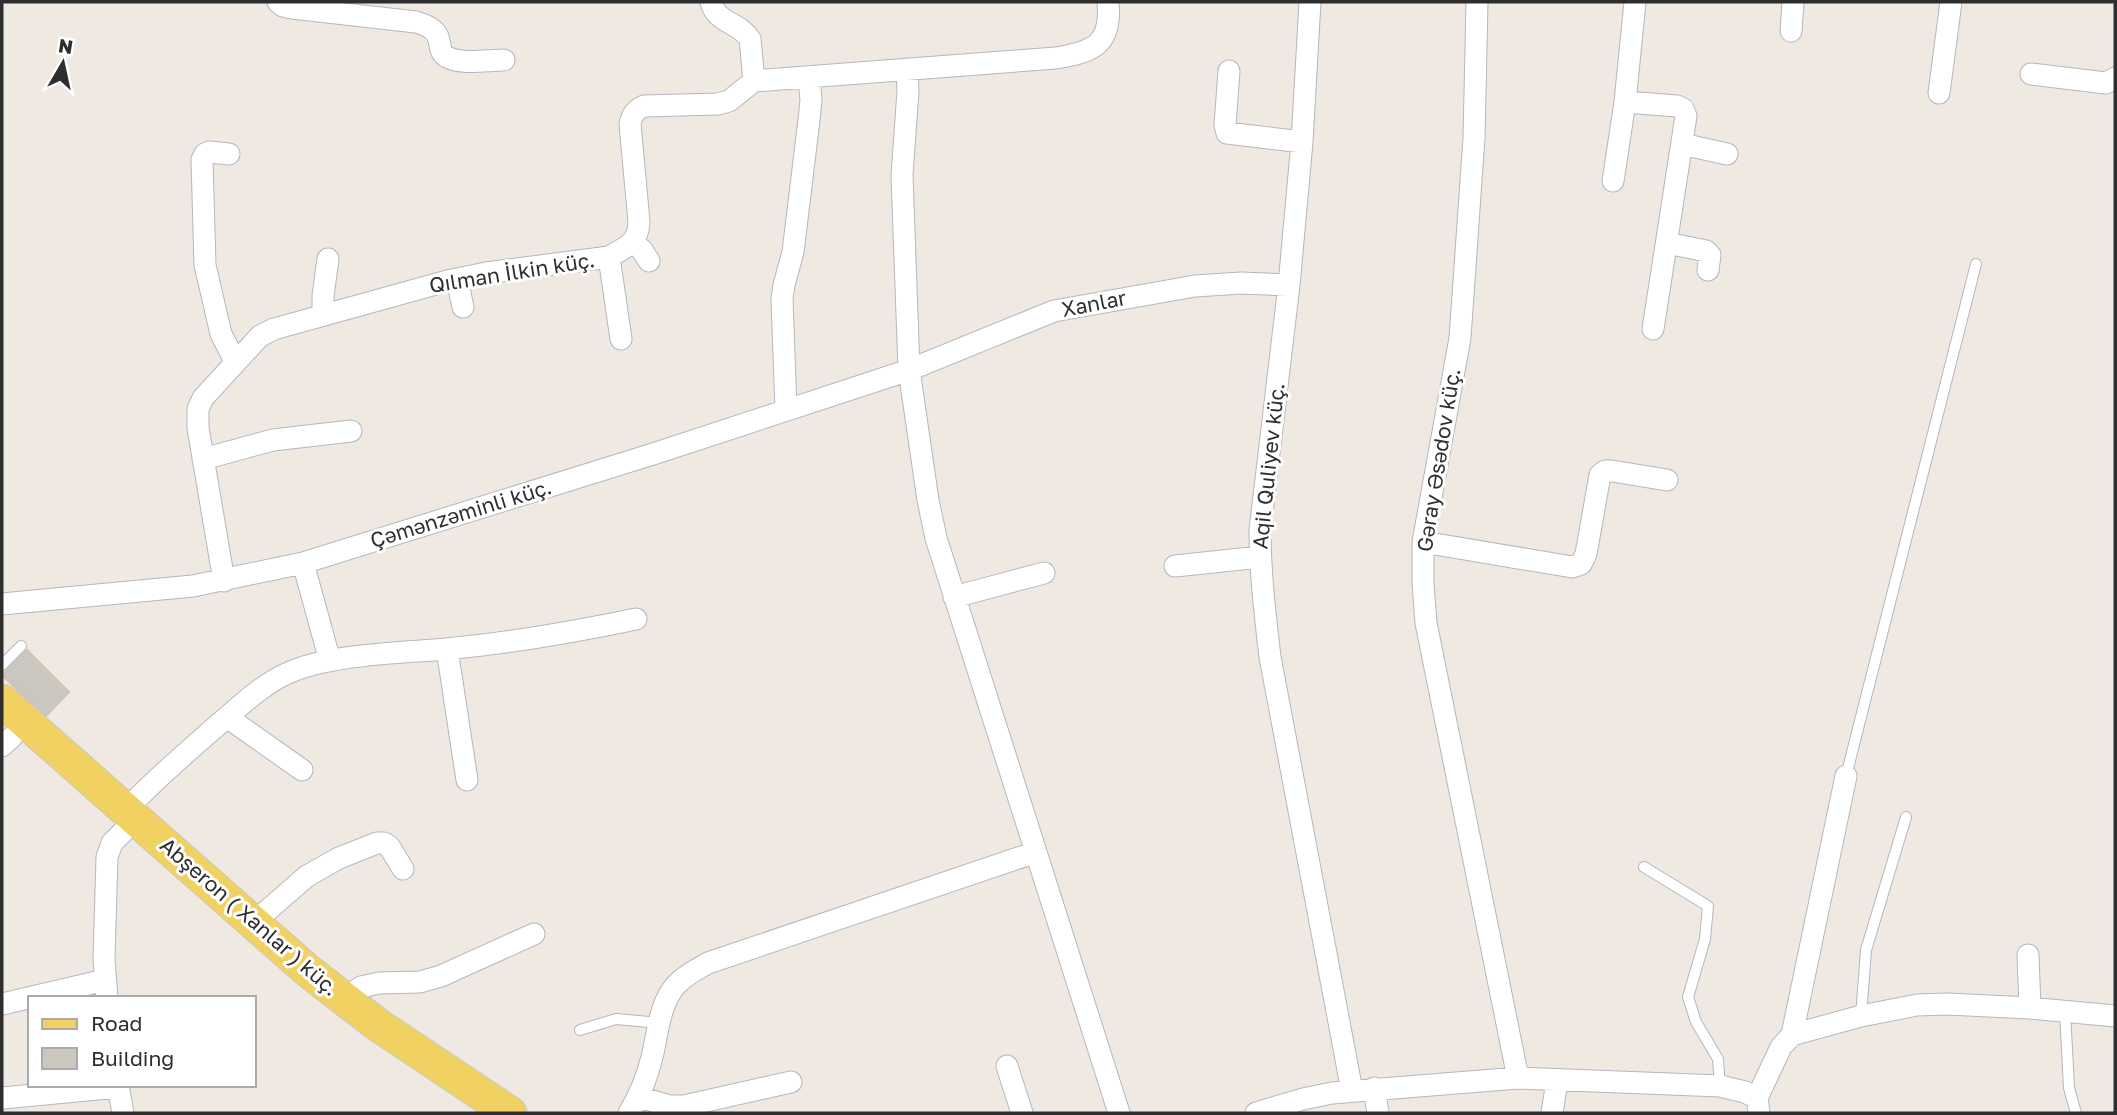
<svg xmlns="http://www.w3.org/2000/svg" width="2117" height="1115" viewBox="0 0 2117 1115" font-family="'Golos Text',sans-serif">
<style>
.building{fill:#cbc7bf;stroke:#cbc5ba;stroke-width:2}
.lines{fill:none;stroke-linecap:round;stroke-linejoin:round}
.service-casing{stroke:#b4b7c1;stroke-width:12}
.minor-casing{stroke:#b4b7c1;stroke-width:23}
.primary-casing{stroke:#c9c9c9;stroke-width:35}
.service{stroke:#fff;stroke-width:10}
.minor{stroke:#fff;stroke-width:21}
.primary{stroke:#f2d163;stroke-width:33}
.labels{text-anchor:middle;stroke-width:6;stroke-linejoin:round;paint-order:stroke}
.street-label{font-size:21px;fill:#2e2e2e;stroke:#fff}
</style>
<rect width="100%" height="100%" fill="#efe9e1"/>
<path class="building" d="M 27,650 L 69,692 L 45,717 L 2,675 Z"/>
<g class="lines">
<g class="service-casing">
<path id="service" d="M 2,665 L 21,646
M 1846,776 L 1976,264
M 1644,867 L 1708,906 L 1705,939 L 1688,997 L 1696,1022 L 1718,1059 L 1720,1086
M 2065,1011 L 2069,1088 L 2076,1113
M 1861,1016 L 1866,950 L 1906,817
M 580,1030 L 616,1019 L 660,1023"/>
</g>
<g class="minor-casing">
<path id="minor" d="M 278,2 L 283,6 L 292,8 L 416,22 C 451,32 432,48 447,57 C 462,65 487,60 504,60
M 711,2 C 716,23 739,22 750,39 L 754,81
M 1310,2 L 1302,142 L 1289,285 L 1260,530 C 1260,572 1265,614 1270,657 L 1352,1091
M 1477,2 L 1474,138 L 1460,338 L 1423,542 L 1423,584 L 1426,623 L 1518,1078
M 1635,2 L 1625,102 L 1677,106 L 1683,109 L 1686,116 L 1653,329
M 1791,31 L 1793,2
M 907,69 L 908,91 L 902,175 L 909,370 L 928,500 L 936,538 L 1119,1113
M 1229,71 L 1225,125 L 1227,133 L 1302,142
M 2031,74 L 2106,83 L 2115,78
M 1939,93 L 1951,2
M 1682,144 L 1727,154
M 229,154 L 209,152 L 205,154 L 202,160 L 205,265 L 221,334 L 235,361
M 1613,181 L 1625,102
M 633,242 L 642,250 L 649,261
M 1667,243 L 1706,251 L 1710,255 L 1708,270
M 609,257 L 621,339
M 457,279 L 463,307
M 323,314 L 323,296 L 328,259
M 786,410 L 782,299 L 784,285 L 793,252 L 809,120 L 811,100 L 809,77
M 203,459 L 273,440 L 351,431
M 1423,542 L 1572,567 L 1581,564 L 1586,554 L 1600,475 L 1605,471 L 1612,471 L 1667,480
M 303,563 L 330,661
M 1175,566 L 1260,557
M 224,581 L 198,428 L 198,409 L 203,398 L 260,336 L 274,329 L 447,281 L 486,273 L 609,257 C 626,247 638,244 639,222 L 630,124 C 632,115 635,110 644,106 L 718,104 L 729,101 L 754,81 L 1056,58 C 1093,52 1112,45 1108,2
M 954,597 L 1044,573
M 2,604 L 193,586 L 303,563 L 653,454 L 909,370 L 1054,311 L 1195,286 L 1241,283 L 1289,285
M 447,649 L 467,780
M 227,717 L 302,770
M 2,746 L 12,737
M 126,810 C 155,779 187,752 220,723 C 241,705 263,684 288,673 C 330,654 401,653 446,649 C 510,643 574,632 636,619
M 253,923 L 307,876 L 339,858 L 377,843 L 384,843 L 389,846 L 403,869
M 2028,955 L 2030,1008
M 107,998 L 104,959 L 107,857 L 112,843 L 123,832
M 343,999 L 361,987 L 379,983 L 420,982 L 441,976 L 534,934
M 2,1004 L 105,980
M 1792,1035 L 1861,1016 L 1917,1005 L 1947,1004 L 2030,1008 L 2115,1016
M 1007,1066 L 1022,1113
M 118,1085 L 123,1113
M 1374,1088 L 1378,1113
M 639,1097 L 670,1106 L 684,1106 L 791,1082
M 3,1098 L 118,1087
M 629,1113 C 640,1095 647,1078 652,1057 C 658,1034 659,1004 676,985 C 685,975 696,970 708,963 L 1036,852
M 1256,1113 L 1303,1099 L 1332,1093 L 1518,1078 L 1720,1086 L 1745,1092 L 1757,1098
M 1552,1113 L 1557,1081
M 1759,1113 L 1757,1098 L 1781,1047 L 1792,1035 L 1846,776"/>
</g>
<g class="primary-casing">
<path id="primary" d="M 2,701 L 307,970 L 378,1025 L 510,1113"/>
</g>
<use href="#service" class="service"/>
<use href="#minor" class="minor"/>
<use href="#primary" class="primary"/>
</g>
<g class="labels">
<g class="street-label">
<text transform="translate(512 273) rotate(-9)" y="7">Qılman İlkin küç.</text>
<text transform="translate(1094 304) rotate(-11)" y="7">Xanlar</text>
<text transform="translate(1439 460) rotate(-81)" y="7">Gəray Əsədov küç.</text>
<text transform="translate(1269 466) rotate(-84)" y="7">Aqil Quliyev küç.</text>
<text transform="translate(461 514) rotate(-17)" y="7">Çəmənzəminli küç.</text>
<text transform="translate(249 917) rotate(41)" y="7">Abşeron ( Xanlar ) küç.</text>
</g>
</g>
<rect width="2117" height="1115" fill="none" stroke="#2e2e2e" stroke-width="7"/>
<rect x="28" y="996" width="228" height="91" fill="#ffffff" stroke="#ababab" stroke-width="2"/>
<rect x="42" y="1019" width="35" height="10" fill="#f2d163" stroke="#ababab" stroke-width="2"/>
<text x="91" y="1031" font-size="21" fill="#2e2e2e">Road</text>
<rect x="42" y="1048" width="35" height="21" fill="#cbc7bf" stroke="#ababab" stroke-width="2"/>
<text x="91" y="1066" font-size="21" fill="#2e2e2e">Building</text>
<g transform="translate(63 63) rotate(9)" stroke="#ffffff" stroke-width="5" paint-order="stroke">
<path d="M0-5L12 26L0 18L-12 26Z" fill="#2e2e2e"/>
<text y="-10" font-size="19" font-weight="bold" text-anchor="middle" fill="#2e2e2e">N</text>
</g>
</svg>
